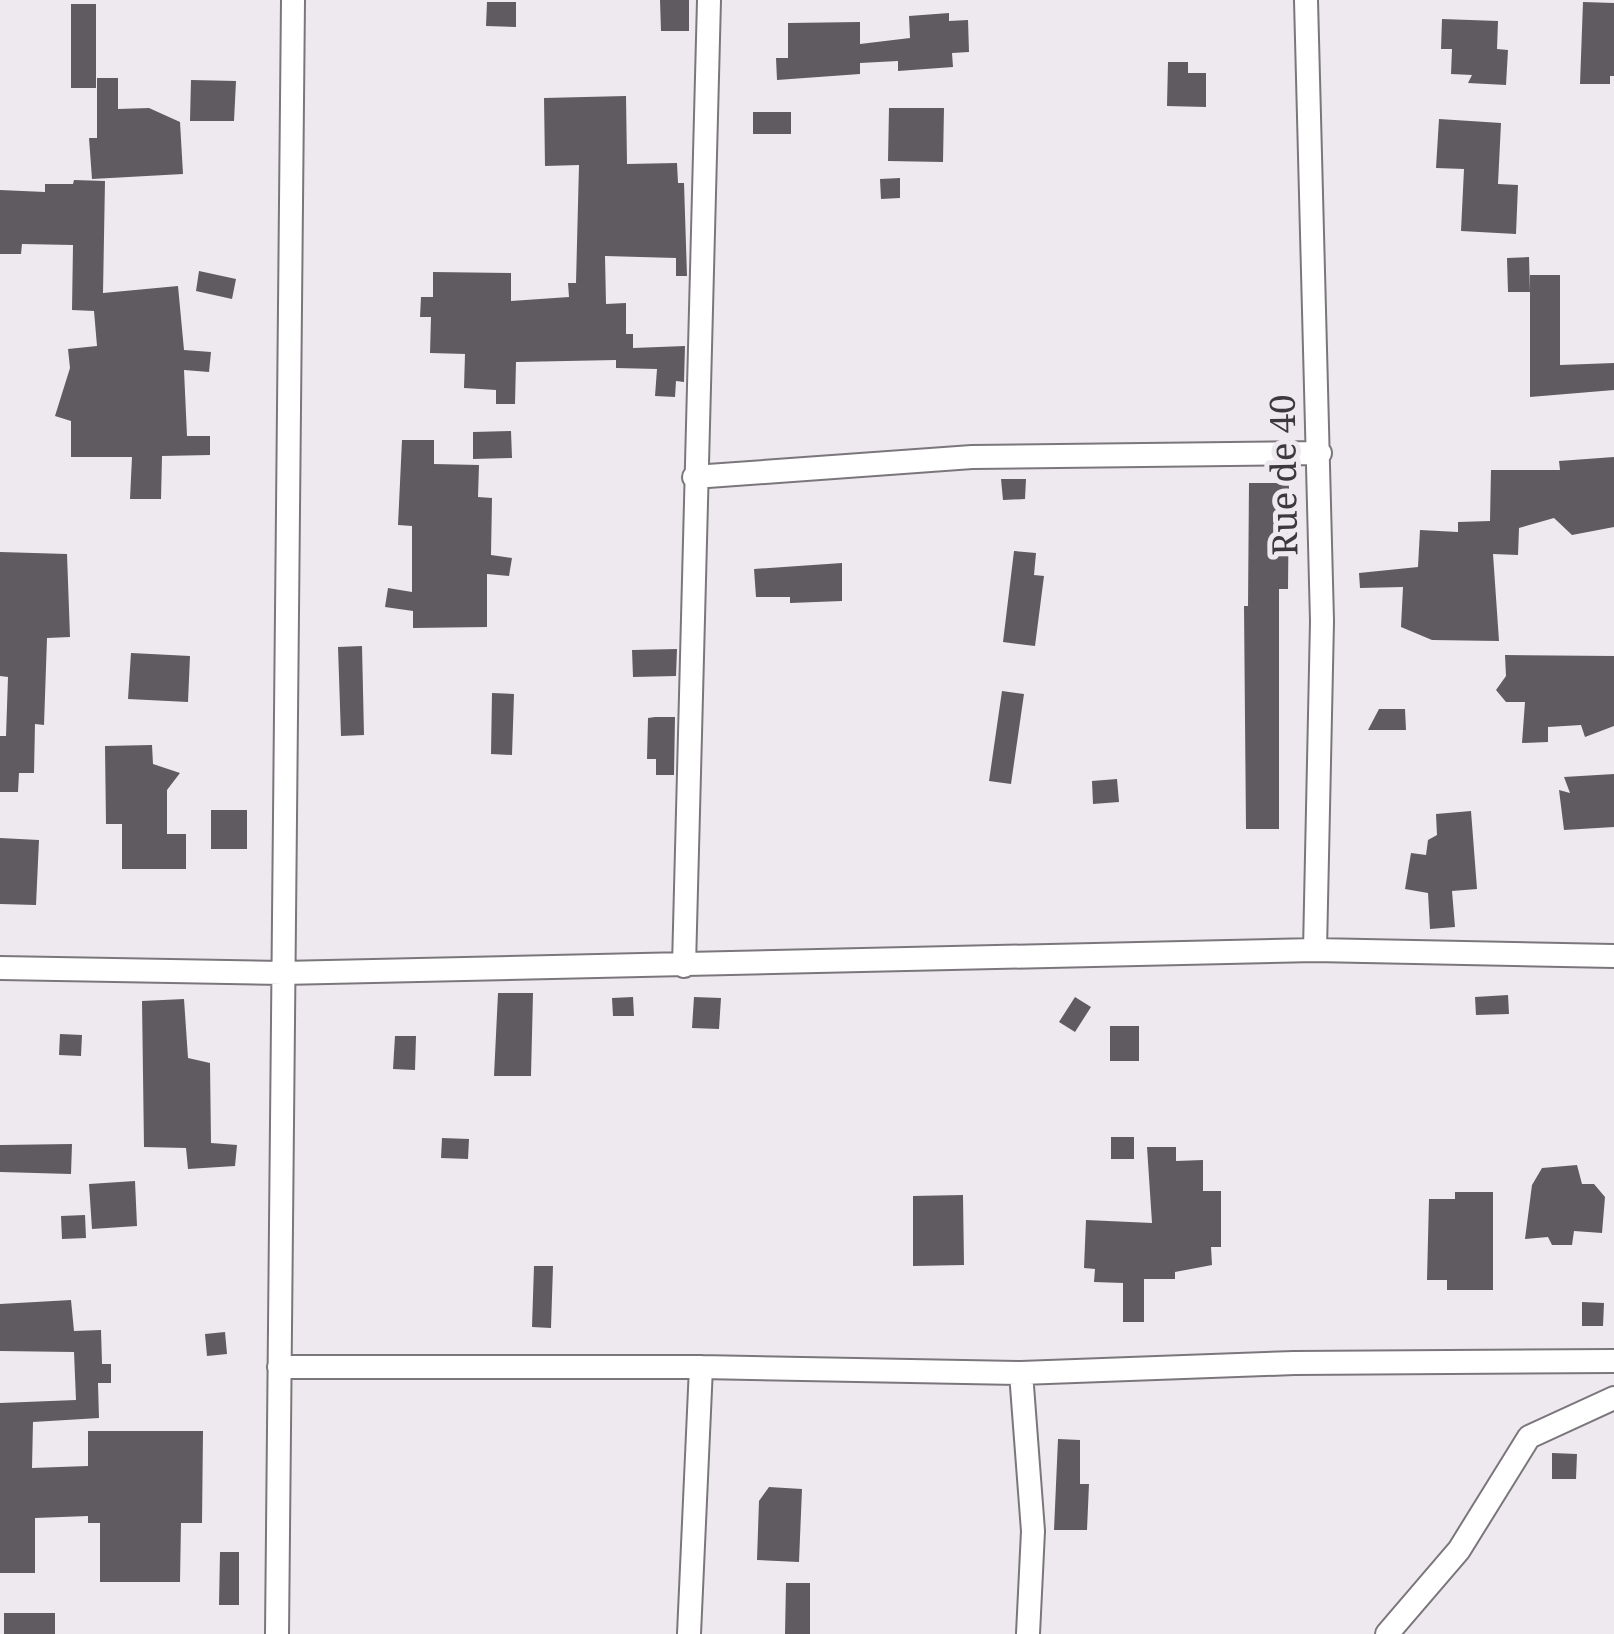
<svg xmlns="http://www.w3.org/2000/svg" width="1614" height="1634" viewBox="0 0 1614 1634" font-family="'Noto Serif',serif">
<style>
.building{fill:#605b61}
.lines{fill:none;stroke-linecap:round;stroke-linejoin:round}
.minor-casing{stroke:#7b767b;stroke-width:26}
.minor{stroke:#fff;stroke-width:22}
.labels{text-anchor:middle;stroke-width:10;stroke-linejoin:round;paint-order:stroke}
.street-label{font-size:35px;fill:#3c393c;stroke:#eee9ef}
</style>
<rect width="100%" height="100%" fill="#eee9ef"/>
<path class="building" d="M 660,0 L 689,0 L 689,31 L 661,31 Z
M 487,2 L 516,2 L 516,27 L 486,26 Z
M 1583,2 L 1614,3 L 1614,76 L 1610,76 L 1610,84 L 1580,84 Z
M 71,4 L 96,4 L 96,88 L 71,88 Z
M 949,13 L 949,21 L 968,20 L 969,52 L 952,53 L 953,67 L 898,71 L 898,61 L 860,63 L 860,74 L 777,80 L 776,58 L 788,58 L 788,23 L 860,22 L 860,44 L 910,38 L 909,16 Z
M 1442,19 L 1498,21 L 1497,49 L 1508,50 L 1506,85 L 1468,83 L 1472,75 L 1451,74 L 1452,49 L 1441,49 Z
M 1168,62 L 1188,62 L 1188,73 L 1206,73 L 1206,107 L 1167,106 Z
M 97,78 L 118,78 L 118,109 L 149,108 L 180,122 L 183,174 L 92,179 L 89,138 L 97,138 Z
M 191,80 L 236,81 L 234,121 L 190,121 Z
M 626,96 L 627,164 L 677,163 L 678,183 L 684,183 L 687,276 L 676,276 L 676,258 L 605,256 L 606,304 L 626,303 L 626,334 L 633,334 L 633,348 L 685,346 L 684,382 L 676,381 L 675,397 L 655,396 L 657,369 L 616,368 L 616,360 L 516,362 L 515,404 L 496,404 L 496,390 L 464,388 L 465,354 L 430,353 L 431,317 L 420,317 L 421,297 L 433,297 L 433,272 L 511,273 L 511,301 L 569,297 L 568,283 L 576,283 L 579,165 L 545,166 L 544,98 Z
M 889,108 L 944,108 L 943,162 L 888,161 Z
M 753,112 L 791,112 L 791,134 L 753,134 Z
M 1439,119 L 1501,123 L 1498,184 L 1518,185 L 1516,234 L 1461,231 L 1464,169 L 1436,168 Z
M 900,178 L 900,198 L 881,199 L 880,179 Z
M 74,180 L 105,181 L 103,293 L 178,286 L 184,350 L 211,352 L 209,372 L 184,370 L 187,436 L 210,436 L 210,455 L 162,456 L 161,499 L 130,499 L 132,457 L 71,457 L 71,421 L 55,416 L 70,368 L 68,349 L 97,346 L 94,311 L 72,310 L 73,245 L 22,244 L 21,254 L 0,254 L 0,190 L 45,192 L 45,184 L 73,184 Z
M 1529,257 L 1530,292 L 1508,292 L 1507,258 Z
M 199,271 L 236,279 L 232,299 L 196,291 Z
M 1530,275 L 1560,275 L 1560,365 L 1614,363 L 1614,390 L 1530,397 Z
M 511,431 L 512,458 L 473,459 L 473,432 Z
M 402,440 L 434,440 L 434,464 L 479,465 L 478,497 L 492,498 L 491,555 L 512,558 L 509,576 L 487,574 L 487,627 L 413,628 L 413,611 L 385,607 L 388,588 L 412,592 L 412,526 L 398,525 Z
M 1614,457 L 1614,527 L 1572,535 L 1554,518 L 1519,528 L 1518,555 L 1493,554 L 1499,641 L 1432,640 L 1401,627 L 1403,587 L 1360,588 L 1359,573 L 1418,567 L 1420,530 L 1458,532 L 1458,522 L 1490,521 L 1491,470 L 1560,470 L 1559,461 Z
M 1001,479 L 1026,479 L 1025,499 L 1003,500 Z
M 1249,483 L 1289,483 L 1288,589 L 1279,589 L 1279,829 L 1246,829 L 1244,606 L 1248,606 Z
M 1014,551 L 1036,553 L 1034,575 L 1044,576 L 1035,646 L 1003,642 Z
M 0,552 L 67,554 L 70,637 L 47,638 L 44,725 L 35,724 L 34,773 L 19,773 L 18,792 L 0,792 L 0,736 L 6,736 L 8,677 L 0,676 Z
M 842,563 L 842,601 L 790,603 L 790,597 L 756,597 L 754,569 Z
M 362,646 L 364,735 L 341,736 L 338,647 Z
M 677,649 L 676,676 L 633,677 L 632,650 Z
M 131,653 L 190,656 L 188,702 L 128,699 Z
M 1505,655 L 1614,656 L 1614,726 L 1585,737 L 1581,725 L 1548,727 L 1548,742 L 1522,743 L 1525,702 L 1506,702 L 1496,690 L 1506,676 Z
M 1002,691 L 1024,694 L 1011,784 L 989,781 Z
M 492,693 L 514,694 L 512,755 L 491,754 Z
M 1379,709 L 1405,709 L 1406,730 L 1368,730 Z
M 655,717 L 675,717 L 674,775 L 656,775 L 656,759 L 647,759 L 648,718 Z
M 152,745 L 153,764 L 180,773 L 167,790 L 167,834 L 186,834 L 186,869 L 122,869 L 122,824 L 106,824 L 105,746 Z
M 1614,774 L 1614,827 L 1564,830 L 1559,790 L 1570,793 L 1564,777 Z
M 1117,779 L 1119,802 L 1093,804 L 1092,781 Z
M 211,810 L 247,810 L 247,849 L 211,849 Z
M 1471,811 L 1477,889 L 1452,891 L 1455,927 L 1430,929 L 1428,893 L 1405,889 L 1411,853 L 1426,855 L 1428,840 L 1437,835 L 1436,814 Z
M 0,838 L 39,840 L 36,905 L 0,904 Z
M 498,993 L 533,993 L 531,1076 L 494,1076 Z
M 1508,995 L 1509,1014 L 1476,1015 L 1475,997 Z
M 633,997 L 634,1016 L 613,1016 L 612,998 Z
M 694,997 L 721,998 L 719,1029 L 692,1028 Z
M 1075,997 L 1091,1007 L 1075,1032 L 1059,1022 Z
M 184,999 L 188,1058 L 210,1063 L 211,1143 L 237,1145 L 235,1166 L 188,1169 L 186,1148 L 144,1147 L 142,1001 Z
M 1110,1026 L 1139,1026 L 1139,1061 L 1110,1061 Z
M 60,1034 L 82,1035 L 81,1056 L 59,1055 Z
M 395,1036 L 416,1036 L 415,1070 L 393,1069 Z
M 1111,1137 L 1134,1137 L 1134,1159 L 1111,1159 Z
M 442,1138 L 469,1139 L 468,1159 L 441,1158 Z
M 72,1144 L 71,1174 L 0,1172 L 0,1145 Z
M 1147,1147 L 1176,1147 L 1176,1161 L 1203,1160 L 1203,1191 L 1221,1191 L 1221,1247 L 1211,1247 L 1212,1265 L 1175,1272 L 1175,1279 L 1144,1279 L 1144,1322 L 1123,1322 L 1123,1283 L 1094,1282 L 1095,1269 L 1084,1268 L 1086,1220 L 1152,1223 Z
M 1577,1165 L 1582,1184 L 1594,1184 L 1605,1197 L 1602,1233 L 1574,1231 L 1572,1245 L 1552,1245 L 1548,1237 L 1525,1239 L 1532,1185 L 1542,1168 Z
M 135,1181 L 137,1226 L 92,1229 L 89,1184 Z
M 1455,1192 L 1493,1192 L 1493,1290 L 1447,1290 L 1447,1280 L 1427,1280 L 1429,1199 L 1455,1199 Z
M 963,1195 L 964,1265 L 913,1266 L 913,1196 Z
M 85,1215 L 86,1238 L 62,1239 L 61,1216 Z
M 534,1266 L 553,1266 L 551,1328 L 532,1327 Z
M 71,1300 L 74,1331 L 101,1330 L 102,1364 L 111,1364 L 111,1383 L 98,1383 L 99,1418 L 33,1422 L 32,1468 L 88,1466 L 88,1431 L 203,1431 L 202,1523 L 181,1523 L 180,1582 L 100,1582 L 100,1523 L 88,1523 L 88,1516 L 35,1518 L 35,1573 L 0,1573 L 0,1403 L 76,1400 L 74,1352 L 0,1351 L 0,1304 Z
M 1582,1302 L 1604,1303 L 1603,1326 L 1582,1326 Z
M 225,1332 L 227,1354 L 207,1356 L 205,1334 Z
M 1058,1439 L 1080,1440 L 1080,1484 L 1089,1484 L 1087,1530 L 1054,1530 Z
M 1552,1453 L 1577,1454 L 1576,1479 L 1552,1479 Z
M 769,1487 L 802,1489 L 799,1562 L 757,1560 L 759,1501 Z
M 220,1552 L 239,1552 L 239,1605 L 219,1605 Z
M 786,1583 L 810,1583 L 810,1634 L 785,1634 Z
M 4,1613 L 55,1613 L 55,1634 L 4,1634 Z"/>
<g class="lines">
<g class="minor-casing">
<path id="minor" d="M 1306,0 L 1322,621 L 1315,950
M 694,477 L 972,457 L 1320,453
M 684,966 L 709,0
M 0,968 L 282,973 L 1315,950 L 1614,956
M 279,1367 L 701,1367 L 1021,1373 L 1294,1363 L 1614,1361
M 1021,1373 L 1033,1531 L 1028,1634
M 277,1634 L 293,0
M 689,1634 L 701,1367
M 1387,1634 L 1459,1550 L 1529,1437 L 1614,1398"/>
</g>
<use href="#minor" class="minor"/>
</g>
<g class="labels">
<g class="street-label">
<text transform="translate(1284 475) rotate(-91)" y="12">Rue de 40</text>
</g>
</g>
</svg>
